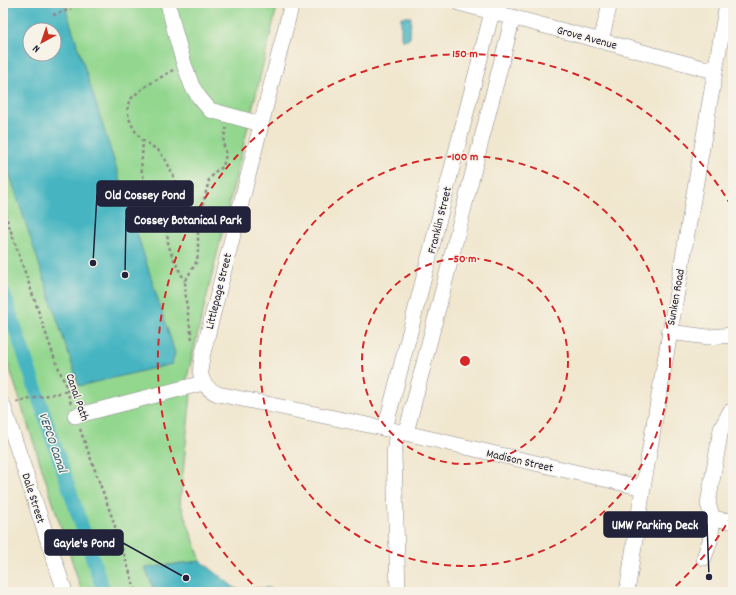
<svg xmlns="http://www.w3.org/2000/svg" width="736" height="595" viewBox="0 0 736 595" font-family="Dekko,sans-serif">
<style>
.green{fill:#93d78f;stroke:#5a7c65;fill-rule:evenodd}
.water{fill:#47b5c1;stroke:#346c7e;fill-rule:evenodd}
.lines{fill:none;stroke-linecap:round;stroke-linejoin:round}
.canal{stroke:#47b5c1;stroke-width:14}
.minor-casing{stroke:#8a8485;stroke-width:16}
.path{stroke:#8a8485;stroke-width:2.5;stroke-dasharray:3 3;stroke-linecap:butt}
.minor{stroke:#fff;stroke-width:15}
.ring{fill:none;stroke:#d62828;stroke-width:2;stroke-dasharray:7 5}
.labels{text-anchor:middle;stroke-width:3;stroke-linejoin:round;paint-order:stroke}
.street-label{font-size:12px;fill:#22223b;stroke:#f7f3e8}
.water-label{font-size:13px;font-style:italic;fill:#2f556a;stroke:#f7f3e8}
.centre{fill:#d62828;stroke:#f7f3e8;stroke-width:2}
.ring-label{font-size:12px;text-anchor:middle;font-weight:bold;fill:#d62828;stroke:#f7f3e8;stroke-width:3;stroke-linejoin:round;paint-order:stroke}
.leader{fill:none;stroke:#22223b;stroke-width:1.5}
.callout-dot{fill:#22223b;stroke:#f7f3e8;stroke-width:1.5}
.callout{fill:#22223b;stroke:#22223b;stroke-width:1.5}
.callout-label{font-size:13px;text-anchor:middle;font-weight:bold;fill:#fff}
</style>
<rect width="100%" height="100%" fill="#f7f3e8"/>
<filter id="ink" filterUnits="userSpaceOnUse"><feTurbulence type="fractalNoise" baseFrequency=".025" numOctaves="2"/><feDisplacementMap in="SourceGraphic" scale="8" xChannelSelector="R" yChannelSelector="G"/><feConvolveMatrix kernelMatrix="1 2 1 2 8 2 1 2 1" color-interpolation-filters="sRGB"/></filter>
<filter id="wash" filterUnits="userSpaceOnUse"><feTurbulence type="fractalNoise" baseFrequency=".012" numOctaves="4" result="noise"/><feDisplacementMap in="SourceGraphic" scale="16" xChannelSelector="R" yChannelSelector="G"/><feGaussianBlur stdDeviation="0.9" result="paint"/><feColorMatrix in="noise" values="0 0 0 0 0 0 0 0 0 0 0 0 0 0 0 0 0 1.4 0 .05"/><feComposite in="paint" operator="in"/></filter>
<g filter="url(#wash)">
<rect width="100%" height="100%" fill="#f1e7cf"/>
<path class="green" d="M 3,3 L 278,3 L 187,378 L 191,394 L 180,502 L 201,561 L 146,568 L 155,592 L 82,592 L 3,348 ZM 30,30 L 54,30 L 54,54 L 30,54 Z"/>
<path class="water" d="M 3,3 L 64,3 L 175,353 L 172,364 L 79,386 L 3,154 ZM 30,30 L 54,30 L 54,54 L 30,54 Z
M 401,17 L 411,17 L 410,38 L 408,38 L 408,40 L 402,40 L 402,38 L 401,38 Z
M 201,561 L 236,589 L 270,588 L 272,592 L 155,592 L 145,568 Z"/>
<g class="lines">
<path class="canal" d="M 3,292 L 104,592"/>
</g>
</g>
<g filter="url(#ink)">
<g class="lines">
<g class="minor-casing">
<path id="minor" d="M 168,3 L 175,32 L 184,64 L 192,86 L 199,97 L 210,110 L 261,124
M 292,3 L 207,337 C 202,359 191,383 218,394 L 397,431 L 643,488
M 459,3 L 714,71
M 601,41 L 610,3
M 669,332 L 708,337 L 733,335
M 3,405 L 65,592
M 75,416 L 203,383
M 385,429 L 492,12
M 397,431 L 394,454 L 398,592
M 406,433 L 513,17
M 713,518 L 728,521 L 733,519
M 704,558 L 710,541 L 713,518 L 708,504 L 721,429 L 730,412 L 733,410
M 627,592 L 643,488 L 727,3"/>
</g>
<path class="path" d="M 53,15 L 71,9
M 173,70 C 162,77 130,93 128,105 C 126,115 132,126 137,134 C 139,136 142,138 142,141 C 144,151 140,162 142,172 C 146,188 158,200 164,215 C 168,224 167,233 168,242 C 171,256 178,268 185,281
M 142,140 L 158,150 L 167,162 L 176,182 L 175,201 L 167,221
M 3,208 L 54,357 L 66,386 L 71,404
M 192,339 L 186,301 L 185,281 L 197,261 L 198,249 L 198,224 L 209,180 L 216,171 L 223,167 L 226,154 L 223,143 L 226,128
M 16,402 L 68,391
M 80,429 L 112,517 L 136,592"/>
<use href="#minor" class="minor"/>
</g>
</g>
<g class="ring">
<circle cx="465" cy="361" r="103"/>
<circle cx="465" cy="361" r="205"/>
<path d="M732 515A308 308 0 0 1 669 592M261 592A308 308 0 1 1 732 207"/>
</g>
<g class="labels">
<g class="street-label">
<text transform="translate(587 37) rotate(15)" y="4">Grove Avenue</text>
<text transform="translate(439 220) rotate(-76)" y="4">Franklin Street</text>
<text transform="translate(218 291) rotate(-76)" y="4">Littlepage Street</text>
<text transform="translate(675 297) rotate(-80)" y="4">Sunken Road</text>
<text transform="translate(78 397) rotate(71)" y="4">Canal Path</text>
<text transform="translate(520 460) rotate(13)" y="4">Madison Street</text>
<text transform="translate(34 498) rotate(72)" y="4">Dale Street</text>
</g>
<g class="water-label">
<text transform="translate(54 442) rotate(71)" y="5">VEPCO Canal</text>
</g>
</g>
<circle cx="465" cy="361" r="6" class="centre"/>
<g class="ring-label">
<text x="465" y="57">150 m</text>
<text x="465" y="160">100 m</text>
<text x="465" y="262">50 m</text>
</g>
<path class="leader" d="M93 263L97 194M125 275L126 219M709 577L707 524M186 578L123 543"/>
<g class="callout-dot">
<circle cx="93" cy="263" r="4"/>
<circle cx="125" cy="275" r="4"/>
<circle cx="709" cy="577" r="4"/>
<circle cx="186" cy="578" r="4"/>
</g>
<g class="callout">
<rect x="97" y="181" width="96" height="25" rx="4"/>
<rect x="126" y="207" width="124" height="25" rx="4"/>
<rect x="604" y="512" width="103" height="25" rx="4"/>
<rect x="45" y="530" width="78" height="25" rx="4"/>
</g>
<g class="callout-label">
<text x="145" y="199">Old Cossey Pond</text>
<text x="188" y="224">Cossey Botanical Park</text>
<text x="655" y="529">UMW Parking Deck</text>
<text x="84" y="547">Gayle's Pond</text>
</g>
<rect width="736" height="595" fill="none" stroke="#f7f3e8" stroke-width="16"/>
<g transform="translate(42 42) rotate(220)"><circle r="19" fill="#f7f3e8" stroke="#a29fa3"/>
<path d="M0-3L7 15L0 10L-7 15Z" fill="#c8321e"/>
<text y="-6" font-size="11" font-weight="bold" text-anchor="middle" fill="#22223b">N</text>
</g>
</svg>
